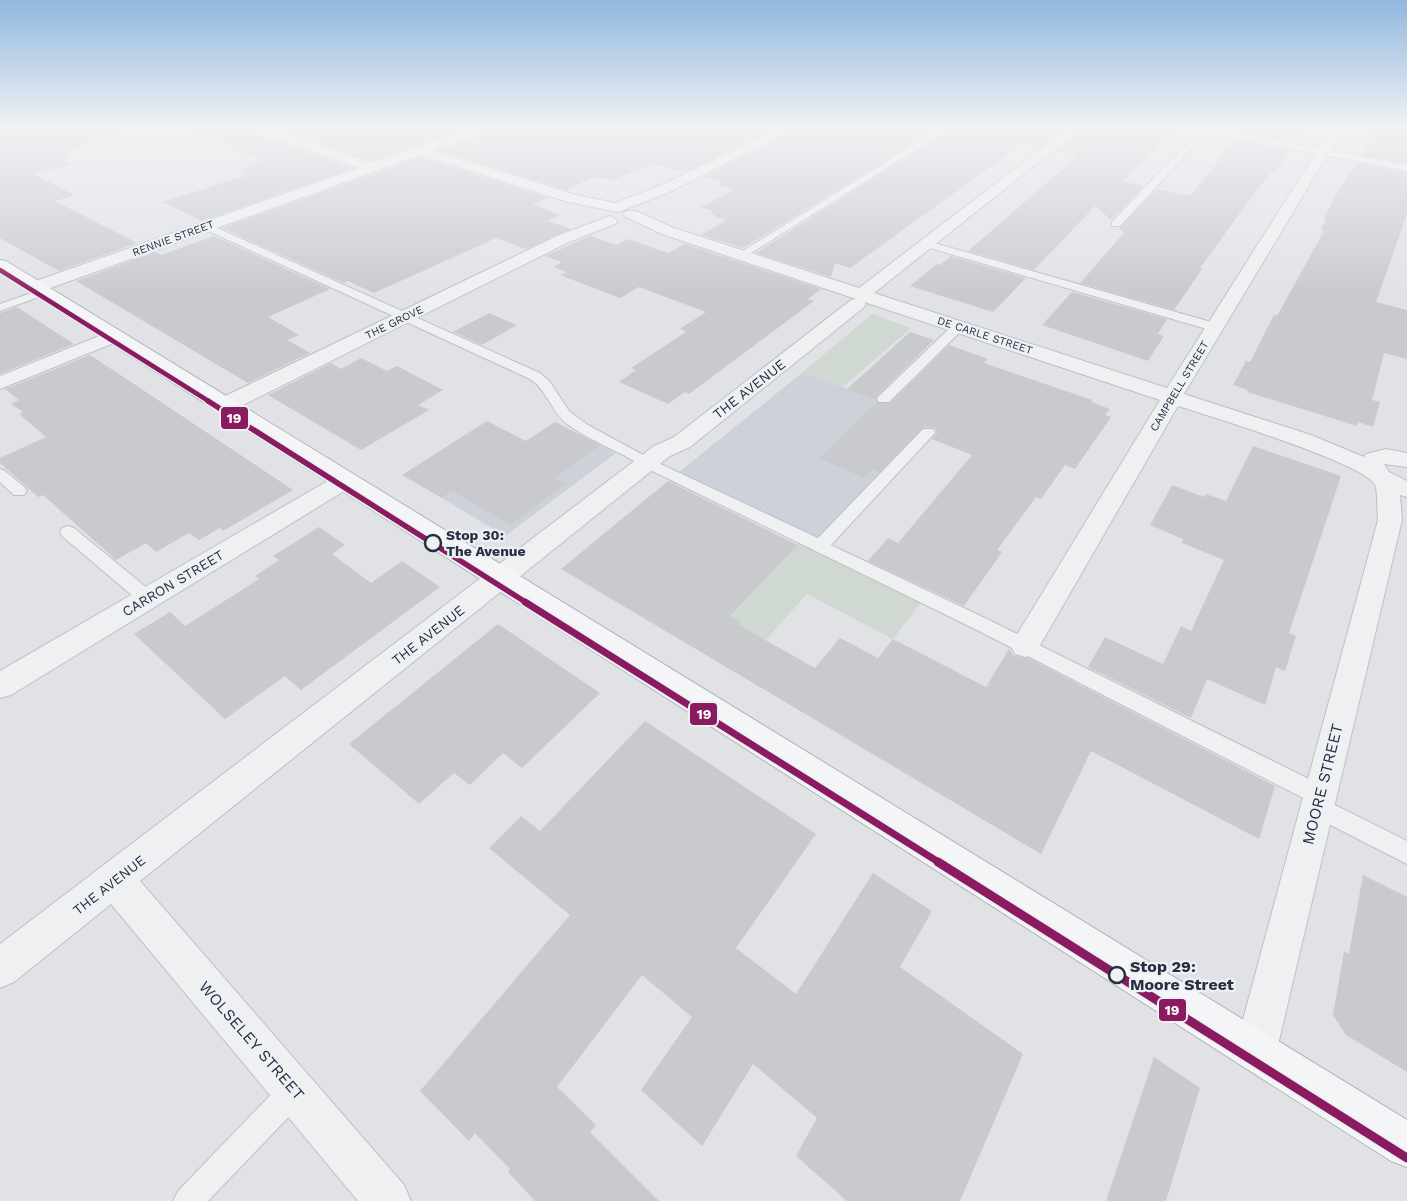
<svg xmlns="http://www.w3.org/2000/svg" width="1407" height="1201" viewBox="0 0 1407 1201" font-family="'Work Sans',sans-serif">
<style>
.built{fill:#ced1d9}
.green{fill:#d0d9d1}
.building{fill:#c8cace}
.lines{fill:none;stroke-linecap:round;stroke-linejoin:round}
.lane-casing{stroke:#bec0c4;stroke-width:2}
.street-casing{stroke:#bec0c4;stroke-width:2}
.highway-casing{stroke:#b2b5ba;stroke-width:2}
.lane{fill:#eff0f2;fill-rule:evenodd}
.street{fill:#eff0f2;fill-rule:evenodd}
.highway{fill:#f4f5f6;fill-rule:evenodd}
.tram-1-far3-casing{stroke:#edf0f5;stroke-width:7}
.tram-1-far2-casing{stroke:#edf0f5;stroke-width:9}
.tram-1-far1-casing{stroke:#edf0f5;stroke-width:11}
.tram-1-casing{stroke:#edf0f5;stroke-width:13}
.tram-1-far3{stroke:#8a1b61;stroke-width:4.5}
.tram-1-far2{stroke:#8a1b61;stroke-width:5.5}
.tram-1-far1{stroke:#8a1b61;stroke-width:7}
.tram-1{stroke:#8a1b61;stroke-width:9}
.stop-dot{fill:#edf0f5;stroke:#272f3f;stroke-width:2.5}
.labels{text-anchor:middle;stroke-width:4.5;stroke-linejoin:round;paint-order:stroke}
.far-street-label{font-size:11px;fill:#272f3f;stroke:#edf0f5}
.street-label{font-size:14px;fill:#272f3f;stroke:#edf0f5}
.stop-label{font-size:14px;font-weight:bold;fill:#272f3f;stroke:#edf0f5;text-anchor:start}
.near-street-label{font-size:16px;fill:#272f3f;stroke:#edf0f5}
.near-stop-label{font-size:16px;font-weight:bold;fill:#272f3f;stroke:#edf0f5;text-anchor:start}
.line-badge{stroke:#edf0f5;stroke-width:2}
.badge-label{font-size:14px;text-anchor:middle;font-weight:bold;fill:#fff}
</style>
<rect width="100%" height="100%" fill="#e0e2e6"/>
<path class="built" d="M 803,372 L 931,421 L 818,541 L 678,473 Z
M 555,422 L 616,453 L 505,536 L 442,498 Z"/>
<path class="green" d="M 872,314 L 911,328 L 843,387 L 803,372 Z
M 800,543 L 921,602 L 893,639 L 807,594 L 736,673 L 721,664 L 749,633 L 738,627 L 741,622 L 730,616 Z"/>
<path class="building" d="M 0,129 L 118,129 L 119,136 L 62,152 L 70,156 L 60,159 L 71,164 L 34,174 L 75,195 L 55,201 L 137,243 L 59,271 L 0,238 Z
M 187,129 L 253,129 L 256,134 L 352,168 L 202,221 L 163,202 L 244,176 L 240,174 L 245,172 L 239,170 L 262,162 L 255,160 L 259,158 L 186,131 Z
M 276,129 L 465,129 L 371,161 Z
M 488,129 L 775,129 L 684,172 L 652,164 L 612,180 L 594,177 L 566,190 L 439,150 L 485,134 Z
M 795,129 L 937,129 L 743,248 L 701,235 L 726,220 L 714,216 L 716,215 L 709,213 L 713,211 L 701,207 L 734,190 L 718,185 L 723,183 L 703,177 Z
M 951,129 L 1065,129 L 1040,148 L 1022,144 L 850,268 L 835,263 L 831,277 L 756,253 Z
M 1082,129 L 1175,129 L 1123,181 L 1144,186 L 1111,220 L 1095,206 L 1034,270 L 968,251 L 1078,156 L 1055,151 Z
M 1241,129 L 1261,131 L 1262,129 L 1307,129 L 1296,142 L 1239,132 Z
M 1376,129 L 1407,129 L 1407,163 L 1362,155 Z
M 1233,139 L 1290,150 L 1275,173 L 1271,172 L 1248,202 L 1200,268 L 1202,269 L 1174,310 L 1080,283 L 1124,233 L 1119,228 L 1157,189 L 1190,196 L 1225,153 L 1222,152 Z
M 420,157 L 548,198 L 533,204 L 560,215 L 548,221 L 571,229 L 526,249 L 496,238 L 374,293 L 348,281 L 344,283 L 222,228 Z
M 1357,163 L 1407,173 L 1407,214 L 1376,302 L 1407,310 L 1407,359 L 1384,353 L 1372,400 L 1380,402 L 1373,427 L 1358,422 L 1357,426 L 1247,392 L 1248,390 L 1233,385 L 1246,361 L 1250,362 L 1274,315 L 1277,316 L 1324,231 L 1321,230 L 1326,219 L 1324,218 L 1335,196 Z
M 214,236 L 330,289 L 268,317 L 299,335 L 287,340 L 310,353 L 248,383 L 76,281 L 155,252 L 161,255 Z
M 590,236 L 617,245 L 628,239 L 668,253 L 685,244 L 821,289 L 808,299 L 814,301 L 689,394 L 685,392 L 668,404 L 619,382 L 636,370 L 631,368 L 686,332 L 680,329 L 706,312 L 639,287 L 620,298 L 560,275 L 567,272 L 554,267 L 562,262 L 545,256 Z
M 951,256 L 1026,278 L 993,312 L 910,286 L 937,264 L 940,265 Z
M 1072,292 L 1167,319 L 1158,334 L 1164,336 L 1148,361 L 1042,325 Z
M 17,307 L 74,344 L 0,374 L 0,313 Z
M 489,313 L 517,325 L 482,345 L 453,332 Z
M 910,332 L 934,340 L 878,395 L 875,400 L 847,389 Z
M 949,345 L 988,359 L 984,363 L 1092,400 L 1091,402 L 1110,409 L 1105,415 L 1111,417 L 1075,469 L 1065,465 L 1041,499 L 1036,497 L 997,550 L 1002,552 L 964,606 L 868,561 L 888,538 L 898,543 L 972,455 L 932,439 L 937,433 L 935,428 L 923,427 L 879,472 L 872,469 L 864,478 L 819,458 L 877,402 L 890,403 Z
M 90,355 L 125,378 L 293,490 L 223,531 L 220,528 L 199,540 L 189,533 L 156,552 L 146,543 L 116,560 L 43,495 L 38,497 L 0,463 L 0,458 L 46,437 L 19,414 L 23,412 L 11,404 L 19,400 L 5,389 Z
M 361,358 L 387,371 L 397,366 L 443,390 L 418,405 L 429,410 L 361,450 L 268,395 L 331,363 L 341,369 Z
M 487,421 L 526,441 L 555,422 L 600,445 L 555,478 L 566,484 L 510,525 L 452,491 L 442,498 L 402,475 Z
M 1253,446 L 1341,476 L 1289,633 L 1296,636 L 1285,671 L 1276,667 L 1265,705 L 1207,679 L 1191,718 L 1088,667 L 1105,637 L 1163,664 L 1181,626 L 1191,631 L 1224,560 L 1182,543 L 1183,539 L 1150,525 L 1172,485 L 1204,497 L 1206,494 L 1226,501 Z
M 668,481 L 798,545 L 730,616 L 741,622 L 739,625 L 815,668 L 840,638 L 878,658 L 893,639 L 986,687 L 1009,649 L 1014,656 L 1028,658 L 1275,786 L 1259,839 L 1091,751 L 1041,854 L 561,569 Z
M 319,527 L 345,545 L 332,554 L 371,583 L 402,561 L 440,587 L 301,690 L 285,676 L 225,719 L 134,634 L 170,612 L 185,626 L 259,579 L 255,576 L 279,560 L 273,556 Z
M 498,624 L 600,693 L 522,768 L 503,753 L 470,785 L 454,773 L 419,804 L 349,744 Z
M 645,721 L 816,834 L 736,948 L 796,994 L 873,873 L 932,911 L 900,967 L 1023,1054 L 960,1201 L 847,1201 L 796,1156 L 817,1118 L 753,1064 L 702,1146 L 641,1090 L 692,1017 L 642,975 L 557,1087 L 596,1125 L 590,1132 L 659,1201 L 535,1201 L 508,1172 L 510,1169 L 475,1133 L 469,1141 L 420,1091 L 570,915 L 489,848 L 521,816 L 540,831 Z
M 1363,875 L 1407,897 L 1407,1072 L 1346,1035 L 1333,1015 L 1344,951 L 1349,954 Z
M 1154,1057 L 1200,1088 L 1166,1201 L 1106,1201 Z"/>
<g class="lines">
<g class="lane-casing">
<path id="lane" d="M 940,129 L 949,129 L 745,257 L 741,258 L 736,255 Z
M 1201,129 L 1215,129 L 1407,165 L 1407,171 L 1207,132 L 1120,226 L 1112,226 L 1112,222 Z
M 206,223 L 540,373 L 550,382 L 569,411 L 588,425 L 652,460 L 818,538 L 923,429 L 933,429 L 935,432 L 933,435 L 831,545 L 989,620 L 1327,788 L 1330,795 L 1327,801 L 1407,841 L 1407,864 L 1309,814 L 1306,807 L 1309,801 L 977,630 L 642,466 C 618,450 590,441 567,424 C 551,411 547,390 530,379 L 202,228 L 201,226 Z
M 927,241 L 1218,324 L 1220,327 L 1218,330 L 1210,330 L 923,246 L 922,244 Z
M 43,289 L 47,290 L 47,294 L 0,311 L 0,304 Z
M 958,323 L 962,324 L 964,327 L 962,330 L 889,402 L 879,402 L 877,399 L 879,396 L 954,324 Z
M 0,469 L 5,471 L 24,487 L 27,491 L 24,495 L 14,495 L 0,482 Z
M 68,526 L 74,528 L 153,593 L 156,598 L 153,603 L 147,604 L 141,603 L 62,536 L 60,532 L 62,528 Z
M 295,1076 L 305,1080 L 309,1090 L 305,1100 L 208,1201 L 173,1201 L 178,1191 L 285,1080 Z"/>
</g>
<g class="street-casing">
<path id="street" d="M 255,129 L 272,129 L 371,163 L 469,129 L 486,129 L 484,132 L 433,150 L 576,195 L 615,203 L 657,187 L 778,129 L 793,129 L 667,193 L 618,212 L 568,202 L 420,155 L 42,291 L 30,291 L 27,287 L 30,283 L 358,168 L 257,132 Z
M 1067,129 L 1080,129 L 874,293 L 1167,388 L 1331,129 L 1343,129 L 1184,394 L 1311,435 L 1364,457 L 1366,454 L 1386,449 L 1407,453 L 1407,467 L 1384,464 L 1389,472 L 1407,481 L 1407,497 L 1400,495 L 1402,520 L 1277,1049 L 1271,1064 L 1256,1070 L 1241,1064 L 1235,1049 L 1378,520 C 1377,513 1378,491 1375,485 C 1364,463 1209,416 1178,406 L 1035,654 L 1025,657 L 1015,654 L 1011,646 L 1015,638 L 1160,400 L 864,302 L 866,304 L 863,308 L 690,447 L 670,456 L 140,881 L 404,1185 L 411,1201 L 358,1201 L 111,904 L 14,982 L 0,988 L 0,944 L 654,446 L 674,437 L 851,300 L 856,299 L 662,234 L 626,217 L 623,214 L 626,211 L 636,211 L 674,228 L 859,288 Z
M 610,216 L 618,221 L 615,224 L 569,242 L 233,410 L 225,411 L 217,410 L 214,405 L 217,400 L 557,236 Z
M 114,330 L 121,332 L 124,336 L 121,340 L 0,389 L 0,376 Z
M 346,472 L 354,475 L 358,480 L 354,485 L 11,695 L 0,698 L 0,671 L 338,475 Z"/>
</g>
<g class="highway-casing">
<path id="highway" d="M 0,260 L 6,261 L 1407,1120 L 1407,1167 L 1391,1161 L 0,272 Z"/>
</g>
<use href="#lane" class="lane"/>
<use href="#street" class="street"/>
<use href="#highway" class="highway"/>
<g class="tram-1-far3-casing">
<path id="tram-1-far3" d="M 0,270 L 210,402"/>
</g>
<g class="tram-1-far2-casing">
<path id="tram-1-far2" d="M 208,401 L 527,603"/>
</g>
<g class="tram-1-far1-casing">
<path id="tram-1-far1" d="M 525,602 L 940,863"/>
</g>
<g class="tram-1-casing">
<path id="tram-1" d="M 938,862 L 1407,1158"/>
</g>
<use href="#tram-1-far3" class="tram-1-far3"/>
<use href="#tram-1-far2" class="tram-1-far2"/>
<use href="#tram-1-far1" class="tram-1-far1"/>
<use href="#tram-1" class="tram-1"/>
</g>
<linearGradient id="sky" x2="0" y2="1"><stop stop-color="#91b8df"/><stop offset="0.43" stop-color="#f1f2f4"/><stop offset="1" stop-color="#f1f2f4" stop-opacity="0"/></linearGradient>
<rect width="1407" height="297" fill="url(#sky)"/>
<g class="stop-dot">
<circle cx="433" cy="543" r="8"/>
<circle cx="1117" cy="975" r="8"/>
</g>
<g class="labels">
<g class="far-street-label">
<text transform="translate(173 238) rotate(-20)" y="4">RENNIE STREET</text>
<text transform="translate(394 322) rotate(-26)" y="4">THE GROVE</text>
<text transform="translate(985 335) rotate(18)" y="4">DE CARLE STREET</text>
<text transform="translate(1179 386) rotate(-59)" y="4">CAMPBELL STREET</text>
</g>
<g class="street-label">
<text transform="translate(749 389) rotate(-38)" y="5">THE AVENUE</text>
<text transform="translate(173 583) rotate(-31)" y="5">CARRON STREET</text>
<text transform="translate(428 635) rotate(-38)" y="5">THE AVENUE</text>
<text transform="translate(109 885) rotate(-38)" y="5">THE AVENUE</text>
</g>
<g class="stop-label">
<text x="446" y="540">Stop 30:<tspan x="446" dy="16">The Avenue</tspan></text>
</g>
<g class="near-street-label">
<text transform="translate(1322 784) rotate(-76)" y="6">MOORE STREET</text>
<text transform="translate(252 1040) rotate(49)" y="6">WOLSELEY STREET</text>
</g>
<g class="near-stop-label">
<text x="1130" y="972">Stop 29:<tspan x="1130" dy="18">Moore Street</tspan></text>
</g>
</g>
<g class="line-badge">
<rect x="220" y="406" width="29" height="24" rx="5" fill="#8a1b61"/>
<rect x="689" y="702" width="29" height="24" rx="5" fill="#8a1b61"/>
<rect x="1158" y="998" width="29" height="24" rx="5" fill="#8a1b61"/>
</g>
<g class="badge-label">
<text x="234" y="423">19</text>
<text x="704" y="719">19</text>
<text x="1172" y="1015">19</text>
</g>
</svg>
